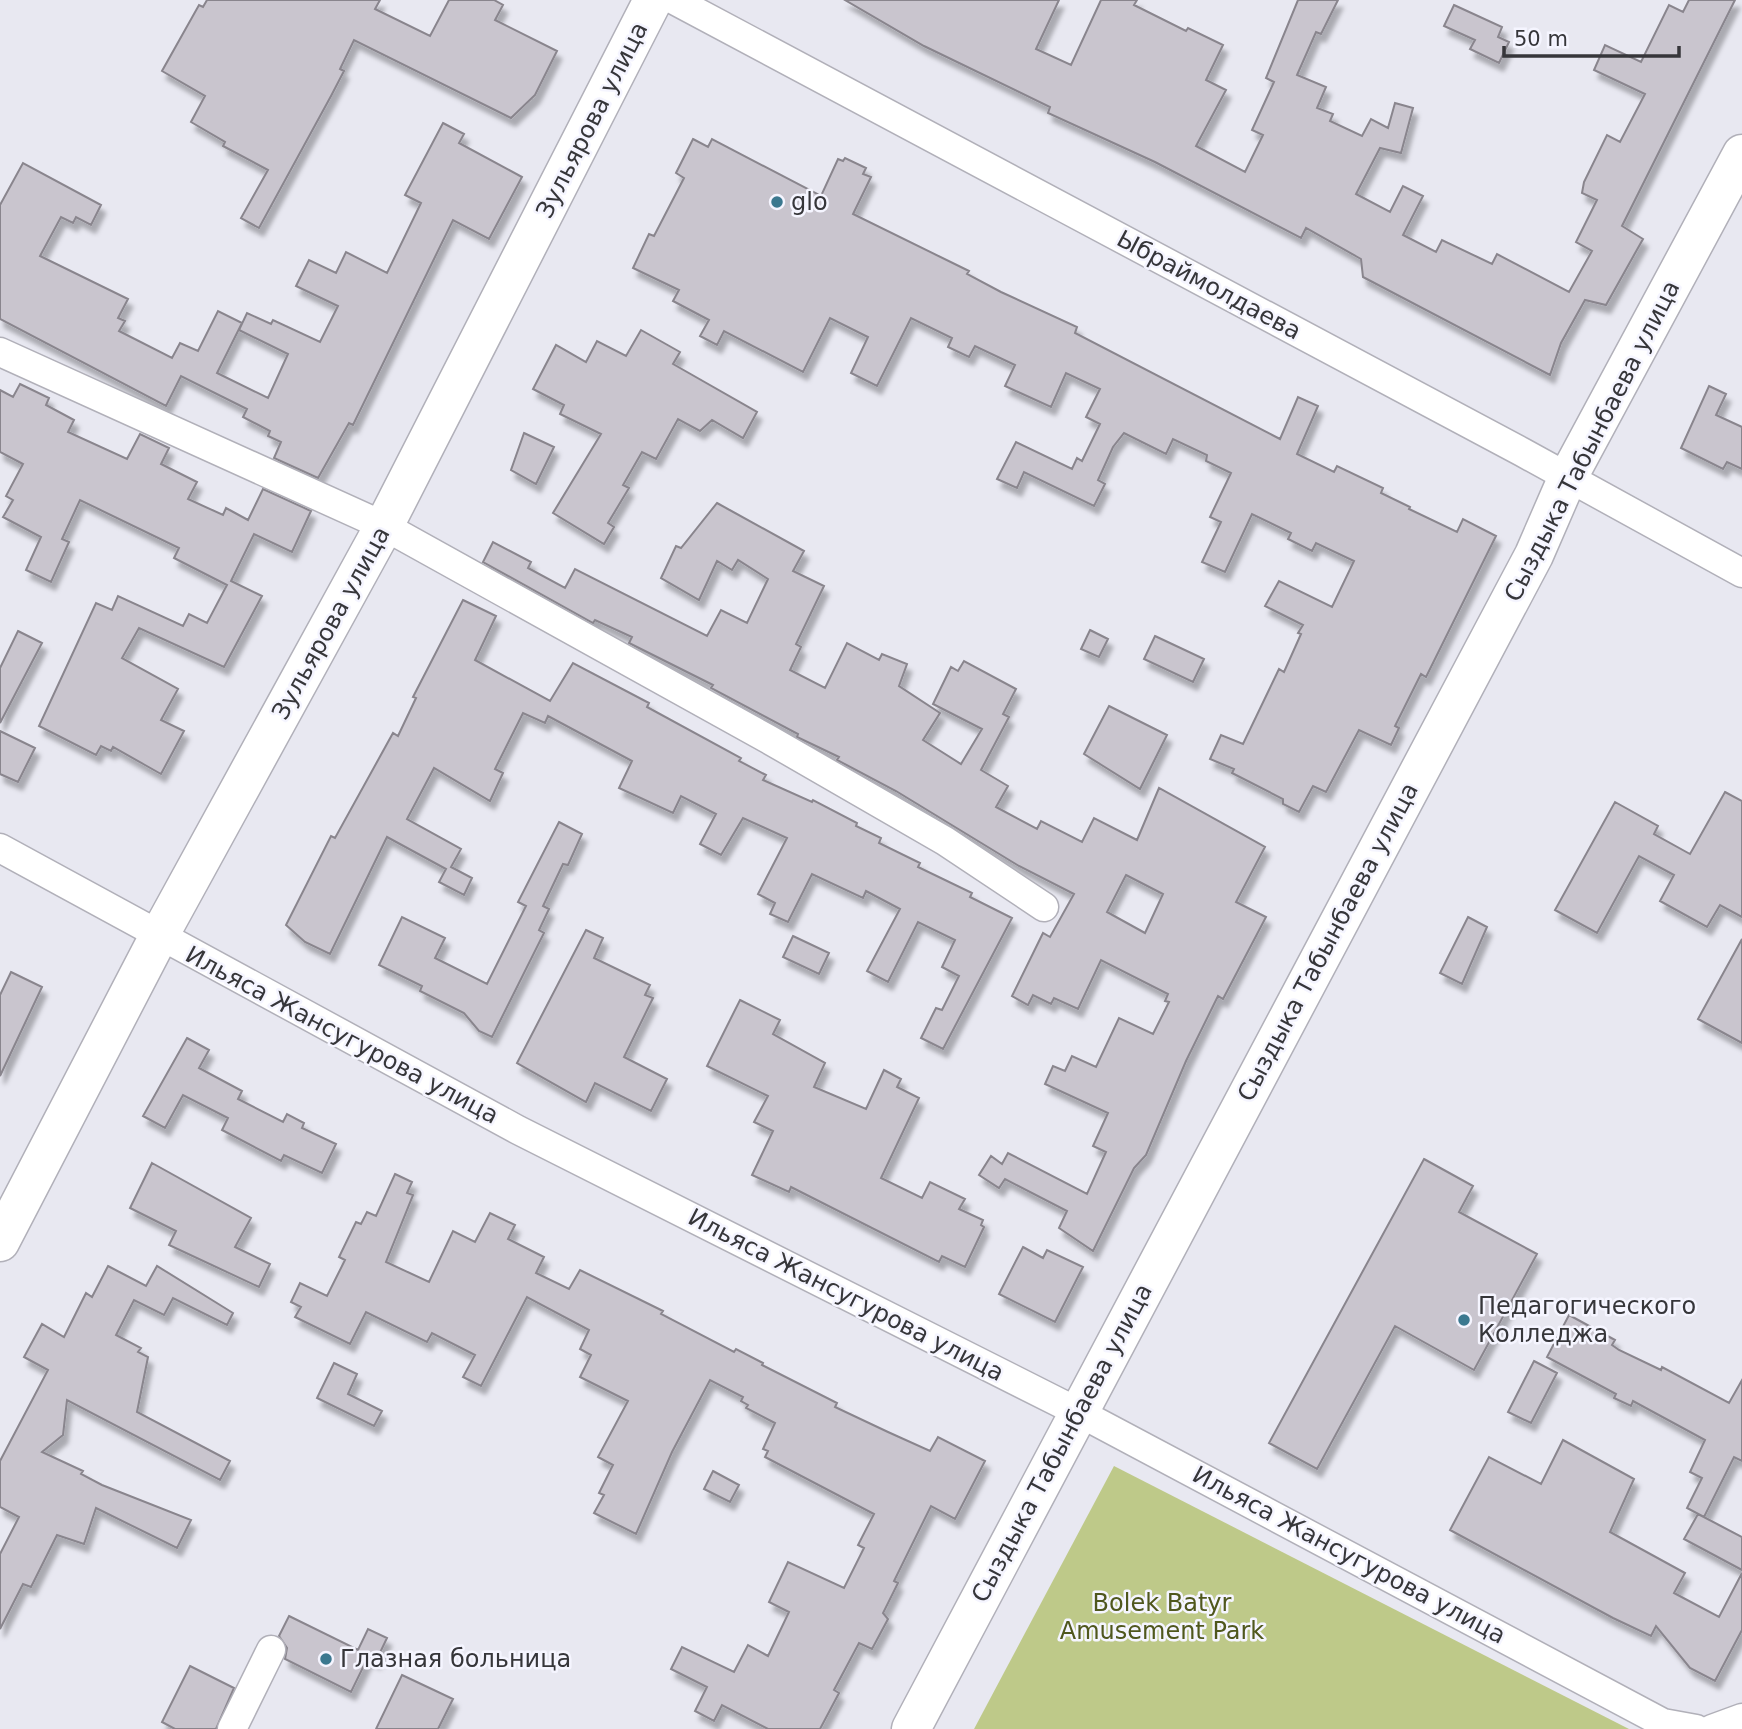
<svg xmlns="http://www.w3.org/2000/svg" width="1742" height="1729" viewBox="0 0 1742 1729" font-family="'DejaVu Sans',sans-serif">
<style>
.green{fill:#bec989}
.building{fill:#c9c5ce;stroke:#89858d;stroke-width:2;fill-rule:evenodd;filter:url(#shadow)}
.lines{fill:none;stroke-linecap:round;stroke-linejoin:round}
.street-casing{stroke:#b1b0b9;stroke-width:31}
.secondary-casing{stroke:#b1b0b9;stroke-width:41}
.street{stroke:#fff;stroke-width:28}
.secondary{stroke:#fff;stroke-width:38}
.poi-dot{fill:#3b788f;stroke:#f5f5ff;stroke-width:2.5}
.labels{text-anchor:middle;stroke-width:5;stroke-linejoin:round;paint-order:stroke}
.street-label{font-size:24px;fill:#36363a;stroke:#f5f5ff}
.poi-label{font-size:24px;fill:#36363a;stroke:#f5f5ff;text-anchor:start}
.park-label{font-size:24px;fill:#4f571d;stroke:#f5f5ff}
</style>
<defs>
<filter id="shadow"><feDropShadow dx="4.5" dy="8" stdDeviation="2" flood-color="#0004"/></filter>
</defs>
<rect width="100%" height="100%" fill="#e8e8f1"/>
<path class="green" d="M 1114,1466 L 1629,1729 L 974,1729 Z"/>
<path class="building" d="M 207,0 L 380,0 L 375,9 L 430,36 L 449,0 L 494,0 L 503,5 L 495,20 L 557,51 L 535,95 L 511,118 L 354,40 L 340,69 L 344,71 L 331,96 L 259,228 L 241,218 L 268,170 L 223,146 L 225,142 L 191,122 L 205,96 L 162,71 L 199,5 L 203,7 Z
M 845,0 L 1059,0 L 1036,49 L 1071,65 L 1101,0 L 1137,0 L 1134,5 L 1186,31 L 1188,28 L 1223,45 L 1206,80 L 1226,90 L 1196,146 L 1245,172 L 1263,135 L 1252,130 L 1274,82 L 1266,78 L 1298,0 L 1338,0 L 1321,34 L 1316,32 L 1297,75 L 1326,87 L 1317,108 L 1333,114 L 1330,121 L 1362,136 L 1371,119 L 1388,128 L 1395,103 L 1413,108 L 1401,153 L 1380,148 L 1356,194 L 1390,212 L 1403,186 L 1423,196 L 1403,235 L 1436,252 L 1442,240 L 1492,264 L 1497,254 L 1569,292 L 1592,251 L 1576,242 L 1597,200 L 1582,193 L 1584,182 L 1607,135 L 1620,142 L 1645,94 L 1594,70 L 1605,45 L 1641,62 L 1669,5 L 1683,12 L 1689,0 L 1735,0 L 1622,226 L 1643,239 L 1606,305 L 1585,300 L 1561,343 L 1550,375 L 1363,277 L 1361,259 L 1306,228 L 1301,238 L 1155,162 L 1048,113 L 1050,107 L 924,46 Z
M 1454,5 L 1502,27 L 1498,37 L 1509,42 L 1499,63 L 1470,49 L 1475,40 L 1444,26 Z
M 443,123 L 464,134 L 459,143 L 522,177 L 489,239 L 453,220 L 353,425 L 349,423 L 318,478 L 274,458 L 281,442 L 268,436 L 270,431 L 243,417 L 247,409 L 181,376 L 166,406 L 0,319 L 0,205 L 23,163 L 101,205 L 91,225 L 76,217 L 73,223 L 61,217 L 40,256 L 128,299 L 118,318 L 125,321 L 119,331 L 172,358 L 180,343 L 198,351 L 218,311 L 242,323 L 217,373 L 268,398 L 288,354 L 239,330 L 247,313 L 271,324 L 273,320 L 320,342 L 338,306 L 296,286 L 309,260 L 336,273 L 346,252 L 387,273 L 421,203 L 405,195 Z
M 693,139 L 708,147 L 712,139 L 821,196 L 838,159 L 843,161 L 845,158 L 866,168 L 863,174 L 871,177 L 853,214 L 969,271 L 967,274 L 1001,292 L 1077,327 L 1075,333 L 1280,439 L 1298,397 L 1318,406 L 1297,454 L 1334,472 L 1337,466 L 1383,488 L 1381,493 L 1410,507 L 1409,509 L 1457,532 L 1463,519 L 1496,536 L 1426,677 L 1421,674 L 1395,726 L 1399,728 L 1391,745 L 1359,730 L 1326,792 L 1313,786 L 1299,812 L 1283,804 L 1283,799 L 1232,773 L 1234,769 L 1210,759 L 1221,735 L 1243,744 L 1279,669 L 1284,672 L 1301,634 L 1298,633 L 1303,625 L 1265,606 L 1279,581 L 1332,607 L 1354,561 L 1316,543 L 1312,551 L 1288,539 L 1291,533 L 1252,514 L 1225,572 L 1202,562 L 1221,522 L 1210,517 L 1231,473 L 1206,461 L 1207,455 L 1173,439 L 1166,454 L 1124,433 L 1113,447 L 1098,480 L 1105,484 L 1094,506 L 1024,472 L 1017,488 L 997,479 L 1016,442 L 1072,469 L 1077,458 L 1082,461 L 1100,424 L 1086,417 L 1100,389 L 1066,373 L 1051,407 L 1005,386 L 1015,365 L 975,346 L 969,357 L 948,347 L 952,338 L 911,318 L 877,386 L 851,373 L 868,337 L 830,318 L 803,372 L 724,331 L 717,345 L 700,336 L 709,320 L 673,301 L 679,290 L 633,268 L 649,234 L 654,236 L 684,178 L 676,173 Z
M 641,330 L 680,352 L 673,364 L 757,412 L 743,438 L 712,420 L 700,431 L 678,419 L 656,459 L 642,452 L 623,485 L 629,488 L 608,523 L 614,527 L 604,544 L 553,513 L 601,434 L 560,414 L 564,405 L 533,389 L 556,345 L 586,362 L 597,341 L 626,356 Z
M 20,384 L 49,398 L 46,405 L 74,420 L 68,432 L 127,459 L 140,434 L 169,448 L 161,464 L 197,482 L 188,499 L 223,515 L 226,508 L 248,520 L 263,489 L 311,511 L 292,552 L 254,534 L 231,581 L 262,596 L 224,667 L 139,628 L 122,658 L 178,689 L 161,720 L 184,731 L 161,774 L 113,747 L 111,751 L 101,746 L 96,755 L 39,726 L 96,603 L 112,610 L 118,596 L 183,626 L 189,614 L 207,623 L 227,585 L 174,558 L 179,548 L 80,500 L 62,539 L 69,542 L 51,582 L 26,570 L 41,537 L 3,517 L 13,500 L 6,496 L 23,464 L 0,452 L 0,390 L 13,397 Z
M 1709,386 L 1726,394 L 1716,415 L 1742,427 L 1742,469 L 1727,462 L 1723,469 L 1681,448 Z
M 524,433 L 554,447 L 536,484 L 511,470 Z
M 717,503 L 804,551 L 793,571 L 824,586 L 796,644 L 801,647 L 790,670 L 825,688 L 847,643 L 879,660 L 882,654 L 907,664 L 899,686 L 940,713 L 923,740 L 961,764 L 982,729 L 933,704 L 951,667 L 958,671 L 964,661 L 1016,689 L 1003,714 L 1009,717 L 981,770 L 1008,786 L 996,807 L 1037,829 L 1041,821 L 1082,842 L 1094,818 L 1137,840 L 1159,788 L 1265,847 L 1236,902 L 1266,917 L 1223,999 L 1218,996 L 1186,1061 L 1146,1155 L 1134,1168 L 1093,1251 L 1059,1228 L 1067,1211 L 1005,1179 L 999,1188 L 979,1175 L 991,1156 L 1002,1164 L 1008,1153 L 1087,1194 L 1106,1152 L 1093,1146 L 1108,1113 L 1045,1084 L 1053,1066 L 1065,1071 L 1072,1056 L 1096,1067 L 1119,1018 L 1153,1034 L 1169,1002 L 1165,1001 L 1168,994 L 1101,960 L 1078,1009 L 1054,998 L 1051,1004 L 1033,995 L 1028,1005 L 1012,996 L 1043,933 L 1050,937 L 1074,894 L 1019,866 L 896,791 L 837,760 L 839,757 L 797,737 L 798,734 L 711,688 L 713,685 L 629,643 L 632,637 L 595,620 L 593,623 L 483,562 L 493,542 L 531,562 L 528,568 L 565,588 L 575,569 L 707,636 L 721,610 L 747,623 L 768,579 L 738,560 L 732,570 L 717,561 L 699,600 L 661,578 L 676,546 L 681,548 ZM 1126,875 L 1163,894 L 1145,933 L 1107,912 Z
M 463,600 L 496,616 L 475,660 L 550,701 L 573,663 L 649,703 L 647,707 L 741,758 L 739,761 L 766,775 L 763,780 L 812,802 L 813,800 L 857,823 L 856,826 L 881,838 L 879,843 L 920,863 L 918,867 L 972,893 L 970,897 L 1012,918 L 943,1049 L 921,1038 L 936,1008 L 942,1010 L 959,976 L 942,967 L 955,940 L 918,922 L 888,982 L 867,971 L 900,909 L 866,891 L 863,898 L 812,874 L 788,922 L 770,914 L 775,903 L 758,894 L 787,838 L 743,818 L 721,855 L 700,844 L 716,814 L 681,796 L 673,813 L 619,788 L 632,761 L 548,716 L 545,723 L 523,713 L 495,769 L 503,773 L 490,801 L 434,768 L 407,819 L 461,849 L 451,867 L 472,878 L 464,895 L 439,882 L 446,869 L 387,837 L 330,954 L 305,942 L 286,925 L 331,836 L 335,838 L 393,733 L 398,736 L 416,698 L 413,697 Z
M 1090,630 L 1108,639 L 1099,657 L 1081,649 Z
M 18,631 L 42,643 L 0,723 L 0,668 Z
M 1155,636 L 1204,659 L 1193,682 L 1144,659 Z
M 1109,706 L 1167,735 L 1140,789 L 1084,754 Z
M 0,731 L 35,748 L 18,782 L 0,774 Z
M 1725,792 L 1742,801 L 1742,917 L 1720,905 L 1707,927 L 1660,901 L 1674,875 L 1639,856 L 1597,933 L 1555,910 L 1615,802 L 1658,826 L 1654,834 L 1690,854 Z
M 559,822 L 582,834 L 568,865 L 563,864 L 543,906 L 549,909 L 539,930 L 544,933 L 492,1037 L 479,1031 L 464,1013 L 420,991 L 422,986 L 379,965 L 402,917 L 445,938 L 435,958 L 487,984 L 526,906 L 518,902 Z
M 1468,917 L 1487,927 L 1462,984 L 1440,973 Z
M 586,930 L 603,938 L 594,958 L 650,985 L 645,995 L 653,998 L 624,1057 L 667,1079 L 651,1111 L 595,1083 L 586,1102 L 517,1063 Z
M 793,936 L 829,953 L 819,974 L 783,957 Z
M 1742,939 L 1742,1043 L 1698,1019 Z
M 11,972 L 42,987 L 0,1076 L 0,995 Z
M 740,1000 L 780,1020 L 773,1034 L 825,1063 L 814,1087 L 866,1109 L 884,1070 L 901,1079 L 897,1087 L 919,1098 L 881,1178 L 922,1198 L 930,1182 L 965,1199 L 959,1209 L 983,1220 L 981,1225 L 984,1227 L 965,1267 L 942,1256 L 939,1262 L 791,1187 L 789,1192 L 752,1175 L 773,1131 L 754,1122 L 768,1096 L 707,1066 Z
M 187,1038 L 209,1050 L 199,1068 L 242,1091 L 238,1099 L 283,1122 L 287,1114 L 304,1123 L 302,1128 L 336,1144 L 322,1173 L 284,1155 L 281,1161 L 222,1130 L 228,1118 L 183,1095 L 165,1128 L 143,1116 Z
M 1424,1159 L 1473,1186 L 1459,1212 L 1537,1254 L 1474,1370 L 1395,1326 L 1317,1469 L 1269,1443 Z
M 152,1163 L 251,1218 L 235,1247 L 270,1264 L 259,1287 L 169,1245 L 176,1231 L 130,1208 Z
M 395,1174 L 412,1182 L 407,1193 L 413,1195 L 386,1262 L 429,1282 L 453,1231 L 475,1242 L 490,1213 L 515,1225 L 508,1239 L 544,1257 L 536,1273 L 569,1289 L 580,1270 L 663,1311 L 661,1314 L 734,1352 L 736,1349 L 763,1363 L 762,1365 L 837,1403 L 835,1407 L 888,1432 L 930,1451 L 938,1437 L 985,1461 L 955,1519 L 931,1506 L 894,1581 L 898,1583 L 883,1613 L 888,1619 L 872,1649 L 859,1643 L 834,1690 L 839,1693 L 820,1729 L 768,1729 L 722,1705 L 714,1721 L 695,1711 L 707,1687 L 671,1669 L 682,1647 L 734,1672 L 748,1645 L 768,1656 L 789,1612 L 769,1602 L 788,1562 L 844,1588 L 864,1548 L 858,1545 L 874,1514 L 765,1457 L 768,1451 L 763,1449 L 775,1423 L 746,1408 L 748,1405 L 741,1401 L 743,1397 L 710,1380 L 672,1452 L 636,1534 L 594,1513 L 604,1495 L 599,1493 L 613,1465 L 598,1457 L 628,1401 L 580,1377 L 591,1355 L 580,1349 L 589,1330 L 527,1297 L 481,1386 L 463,1377 L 475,1355 L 432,1333 L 427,1342 L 366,1312 L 350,1344 L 295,1317 L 301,1307 L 291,1302 L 300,1283 L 327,1296 L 345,1260 L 339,1257 L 356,1222 L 361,1224 L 367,1212 L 376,1216 Z
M 1023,1247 L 1043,1258 L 1047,1250 L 1083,1267 L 1055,1322 L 999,1294 Z
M 108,1266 L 146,1286 L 157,1266 L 233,1313 L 227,1325 L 173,1298 L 164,1315 L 134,1300 L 116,1335 L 141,1348 L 138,1352 L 148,1357 L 137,1412 L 230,1461 L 220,1480 L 67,1400 L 63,1435 L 42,1452 L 83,1471 L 81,1474 L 102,1485 L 191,1520 L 177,1548 L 96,1508 L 84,1544 L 57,1535 L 31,1587 L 23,1584 L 0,1629 L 0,1554 L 19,1517 L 0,1507 L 0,1461 L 48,1370 L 24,1357 L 42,1324 L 64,1337 L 86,1293 L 92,1297 Z
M 1569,1315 L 1615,1340 L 1612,1345 L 1619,1350 L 1661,1370 L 1662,1367 L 1729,1403 L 1742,1380 L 1742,1461 L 1734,1457 L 1704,1517 L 1687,1508 L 1702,1478 L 1690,1472 L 1705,1440 L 1633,1401 L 1631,1406 L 1614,1398 L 1616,1394 L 1547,1357 Z
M 1534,1361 L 1557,1373 L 1531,1423 L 1508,1412 Z
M 334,1363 L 357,1374 L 348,1394 L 382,1411 L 374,1426 L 317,1398 Z
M 1563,1440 L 1634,1479 L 1610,1532 L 1685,1573 L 1674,1593 L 1719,1617 L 1742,1573 L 1742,1630 L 1715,1681 L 1690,1668 L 1656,1626 L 1651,1636 L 1613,1618 L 1450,1530 L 1489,1457 L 1541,1484 Z
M 713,1471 L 739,1485 L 730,1502 L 704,1489 Z
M 1698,1514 L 1742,1537 L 1742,1570 L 1684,1539 Z
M 289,1616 L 358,1650 L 368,1629 L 387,1638 L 376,1661 L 368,1657 L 351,1692 L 285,1659 L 287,1648 L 279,1636 Z
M 190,1666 L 234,1688 L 216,1729 L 175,1729 L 162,1722 Z
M 402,1675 L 453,1699 L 438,1729 L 376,1729 Z"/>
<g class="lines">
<g class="street-casing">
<path id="street" d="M 674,0 L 1522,452 L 1742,573
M 0,352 L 384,526 L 768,739 L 945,841 L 1044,907
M 0,848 L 518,1130 L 1078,1412 L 1663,1723 L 1696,1729
M 232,1729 L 271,1650
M 1712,1729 L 1742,1718"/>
</g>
<g class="secondary-casing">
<path id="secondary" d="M 0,1242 L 159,936 L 384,526 L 653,0
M 911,1729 L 1534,555 L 1567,479 L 1742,154"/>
</g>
<use href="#street" class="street"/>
<use href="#secondary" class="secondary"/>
</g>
<g class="poi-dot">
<circle cx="777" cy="202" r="7"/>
<circle cx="1464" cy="1320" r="7"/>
<circle cx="326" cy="1659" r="7"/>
</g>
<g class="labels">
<g class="street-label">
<text transform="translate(592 120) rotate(-63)" y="8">Зульярова улица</text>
<text transform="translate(1209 285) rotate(28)" y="8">Ыбраймолдаева</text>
<text transform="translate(1592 441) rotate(-63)" y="8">Сыздыка Табынбаева улица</text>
<text transform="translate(331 623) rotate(-61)" y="8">Зульярова улица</text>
<text transform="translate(1328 942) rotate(-62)" y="8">Сыздыка Табынбаева улица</text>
<text transform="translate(342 1035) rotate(28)" y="8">Ильяса Жансугурова улица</text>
<text transform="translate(846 1295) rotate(27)" y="8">Ильяса Жансугурова улица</text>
<text transform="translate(1062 1443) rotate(-62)" y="8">Сыздыка Табынбаева улица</text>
<text transform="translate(1349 1555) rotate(28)" y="8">Ильяса Жансугурова улица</text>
</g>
<g class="poi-label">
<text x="791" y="210">glo</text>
<text x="1478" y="1314">Педагогического<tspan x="1478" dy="28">Колледжа</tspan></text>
<text x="340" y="1667">Глазная больница</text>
</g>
<g class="park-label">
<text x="1162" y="1611">Bolek Batyr<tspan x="1162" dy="28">Amusement Park</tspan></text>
</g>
</g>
<path d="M1504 46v10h175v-10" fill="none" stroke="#36363a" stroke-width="3.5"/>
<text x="1514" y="46" font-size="21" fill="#36363a" stroke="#f5f5ff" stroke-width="5" paint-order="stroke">50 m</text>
</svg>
